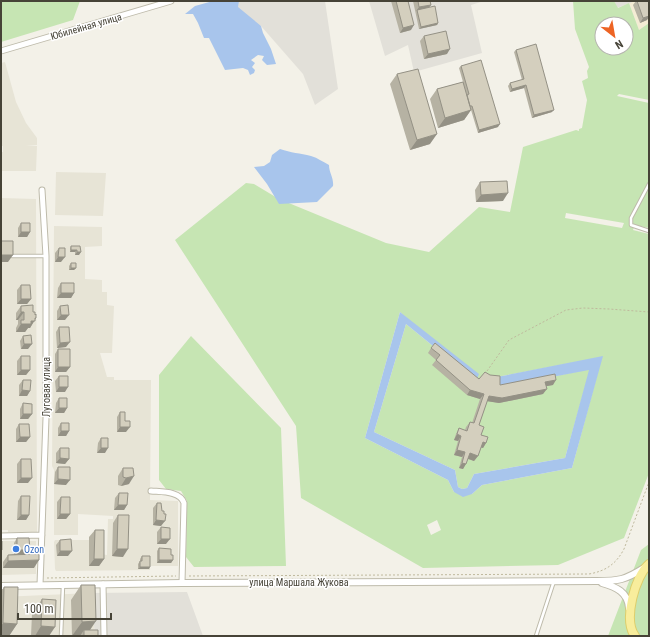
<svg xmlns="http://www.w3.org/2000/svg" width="650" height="637" viewBox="0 0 650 637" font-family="'Roboto Condensed',sans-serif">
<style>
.residential{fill:#e7e4d6}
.commercial{fill:#f4ecd4}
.industrial{fill:#e2e0d9}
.green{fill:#c6e5b3;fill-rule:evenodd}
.water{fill:#a8c5ec}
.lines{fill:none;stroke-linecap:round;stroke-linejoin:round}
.service-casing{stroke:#bebbab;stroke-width:4.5}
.minor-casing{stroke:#bebbab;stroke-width:7}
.tertiary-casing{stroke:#bebbab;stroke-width:8}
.primary-casing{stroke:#ddce6c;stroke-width:10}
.path{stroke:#bfb99d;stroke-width:1;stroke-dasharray:2 2;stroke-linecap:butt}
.service{stroke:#fff;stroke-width:2.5}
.minor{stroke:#fff;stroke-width:5}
.tertiary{stroke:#fff;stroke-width:6}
.primary{stroke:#f8ed9c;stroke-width:8}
.wall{fill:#b6b2a3}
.shaded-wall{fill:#949185}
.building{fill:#d4cfbe;stroke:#949185}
.shop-dot{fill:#3f7fe0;stroke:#fff;stroke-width:1.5}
.labels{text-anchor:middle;stroke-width:3;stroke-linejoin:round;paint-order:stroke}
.street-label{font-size:10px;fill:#464337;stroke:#fff}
.shop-label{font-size:10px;fill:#366cbe;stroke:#fff;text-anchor:start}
</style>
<rect width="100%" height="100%" fill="#f3f1e8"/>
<path class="residential" d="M 5,62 L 16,102 L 26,123 L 37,138 L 37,145 L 26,146 L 37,146 L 36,171 L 1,171 L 1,152 L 3,152 L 3,146 L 1,146 L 1,63 Z
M 56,172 L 106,173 L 103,216 L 55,215 Z
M 1,198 L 36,199 L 37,532 L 8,532 L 8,530 L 1,530 Z
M 54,226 L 102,227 L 102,246 L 85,247 L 85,279 L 102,280 L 102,292 L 107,292 L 107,305 L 114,306 L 112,353 L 100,353 L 107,377 L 114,377 L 114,380 L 151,380 L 150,500 L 178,501 L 178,566 L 150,566 L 150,570 L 56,571 L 55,569 L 54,542 L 55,540 L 99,540 L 100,554 L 107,555 L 108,519 L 113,519 L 113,516 L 78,514 L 78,535 L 54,535 L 54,470 L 52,466 Z
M 1,541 L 36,541 L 36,574 L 1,575 Z
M 91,593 L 95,636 L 1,636 L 1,597 Z"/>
<path class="commercial" d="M 635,1 L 649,1 L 649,23 L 639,30 L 629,3 Z"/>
<path class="industrial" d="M 225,1 L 325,1 L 338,89 L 315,105 L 303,74 L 261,26 L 218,3 Z
M 369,1 L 484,1 L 471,5 L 482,53 L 414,72 L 408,45 L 385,56 Z
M 614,1 L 635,1 L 617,8 Z
M 187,592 L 203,636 L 95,636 L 91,593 Z"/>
<path class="green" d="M 1,1 L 80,1 L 73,20 L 1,42 Z
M 573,1 L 614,1 L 618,8 L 629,3 L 639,30 L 649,23 L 649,100 L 619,94 L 617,96 L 649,103 L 649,228 L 635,225 L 633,230 L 649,234 L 649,473 L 624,538 L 558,565 L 423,568 L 301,498 L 296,426 L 175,240 L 246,183 L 254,184 L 279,199 L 386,243 L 429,252 L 479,207 L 510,212 L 523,147 L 576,130 L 579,131 L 579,129 L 582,128 L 587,100 L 582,81 L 588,78 L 587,71 L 589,67 L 575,29 ZM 602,24 L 626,24 L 626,48 L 602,48 ZM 566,213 L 624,223 L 622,228 L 565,218 ZM 400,312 L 476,381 L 406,324 L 374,432 L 455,470 L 458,487 L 462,489 L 467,488 L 474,474 L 565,458 L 590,369 L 500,387 L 497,377 L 602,357 L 572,468 L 482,485 L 472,494 L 454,492 L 448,480 L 365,438 ZM 437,520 L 441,530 L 431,535 L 427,525 Z
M 191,336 L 281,428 L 286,566 L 194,567 L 186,557 L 187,501 L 181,491 L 166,489 L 159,480 L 159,375 Z
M 649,544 L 649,636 L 608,636 L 641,550 Z"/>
<path class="water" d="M 213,1 L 239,1 L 238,7 L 261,26 L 263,33 L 271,49 L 276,64 L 267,65 L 262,60 L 264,56 L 258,55 L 251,60 L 255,63 L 252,67 L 255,70 L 254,73 L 250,75 L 248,70 L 243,68 L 225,70 L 209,38 L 204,38 L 198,23 L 193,14 L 185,14 L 195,6 Z
M 280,149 C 291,153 300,153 311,156 C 318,158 323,162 329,165 C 329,173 334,178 333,186 L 317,202 L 279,204 L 267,184 L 254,167 L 264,166 L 270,162 L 272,155 Z
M 400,312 L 479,374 L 476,381 L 406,324 L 374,432 L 455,470 L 458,487 L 462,489 L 467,488 L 474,474 L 565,458 L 589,370 L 499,387 L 497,377 L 603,356 L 572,468 L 482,485 L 472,494 L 463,497 L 454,492 L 448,480 L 365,438 Z"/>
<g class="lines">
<g class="service-casing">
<path id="service" d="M 649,184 L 631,218 L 631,225 L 649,231
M 12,256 L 45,256
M 61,636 L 63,585
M 536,636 L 554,581"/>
</g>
<g class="minor-casing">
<path id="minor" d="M 1,51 L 171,1
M 151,491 C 162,492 180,491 184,503 L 182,583
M 1,536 L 42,535
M 103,584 L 104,636
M 40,585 L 46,418 L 46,256 L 42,190"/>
</g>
<g class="tertiary-casing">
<path id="tertiary" d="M 602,583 C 616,587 628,592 629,608
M 1,586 L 182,583 L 597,581 C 619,581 625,580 644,568"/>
</g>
<g class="primary-casing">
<path id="primary" d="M 635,636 C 623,620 635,576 649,564"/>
</g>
<path class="path" d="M 487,371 L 509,340 L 566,310 L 583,308 L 609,309 L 649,312
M 189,576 L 589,574 C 606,571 616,564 624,549 L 649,482
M 47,578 L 176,576"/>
<use href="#service" class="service"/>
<use href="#minor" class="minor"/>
<use href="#tertiary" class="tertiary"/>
<use href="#primary" class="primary"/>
</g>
<path class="wall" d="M 391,1 L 408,1 L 411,30 L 400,33 Z
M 413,1 L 430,1 L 431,5 L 429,7 L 438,23 L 437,25 L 419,29 Z
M 636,1 L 649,1 L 647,20 L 640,23 L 633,5 Z
M 424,36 L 447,54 L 424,59 L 420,41 Z
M 516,50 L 552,112 L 532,118 L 524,88 L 510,92 L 508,86 L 510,83 L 522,80 L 514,52 Z
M 461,66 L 498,127 L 478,133 L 471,110 L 464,120 L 438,128 L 430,99 L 437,89 L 463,82 L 459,68 Z
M 397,74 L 430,144 L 410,150 L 390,84 Z
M 480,182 L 503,201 L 476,202 L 475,190 Z
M 21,223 L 30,232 L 27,237 L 18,237 L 18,228 Z
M 71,246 L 80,246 L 79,255 L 75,255 L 75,252 L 70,252 L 70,248 Z
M 59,248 L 61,262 L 55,262 L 55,253 Z
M 71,263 L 76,268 L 74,270 L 69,270 L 69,266 Z
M 61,283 L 74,293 L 71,298 L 57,298 L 58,288 Z
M 21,285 L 31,299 L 27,304 L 17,304 L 17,290 Z
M 21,306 L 33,312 L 35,315 L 36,318 L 30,328 L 28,328 L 25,332 L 16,332 L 16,328 L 18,324 L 18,320 L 16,320 L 16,313 Z
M 60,306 L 65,320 L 57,320 L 57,311 Z
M 59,327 L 66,347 L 57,348 L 56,332 Z
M 23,336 L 28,349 L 21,349 L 20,341 Z
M 431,348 L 479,379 L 500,385 L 553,385 L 546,386 L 543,394 L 499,403 L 487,401 L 479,425 L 481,435 L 486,443 L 483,448 L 481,447 L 478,456 L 474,461 L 468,459 L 463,469 L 459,468 L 462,457 L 454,455 L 458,441 L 454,440 L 456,434 L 459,428 L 465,430 L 466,427 L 470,422 L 472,423 L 480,399 L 467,395 L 432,365 L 436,360 L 428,353 Z
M 58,349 L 70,367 L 66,372 L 55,372 L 55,354 Z
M 21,356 L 30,370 L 26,375 L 17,375 L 17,361 Z
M 59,376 L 65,392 L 56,392 L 55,381 Z
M 23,380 L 30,391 L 27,396 L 19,396 L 19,385 Z
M 59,398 L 67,408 L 64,413 L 55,413 L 56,403 Z
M 23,403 L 32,414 L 28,419 L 20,419 L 20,409 Z
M 120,412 L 125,421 L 126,432 L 117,432 L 117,417 Z
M 61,423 L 69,431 L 66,436 L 58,436 L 58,428 Z
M 19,424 L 30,437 L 26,442 L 16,442 L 16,429 Z
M 101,438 L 105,453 L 97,453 L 98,443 Z
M 60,448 L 69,459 L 65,464 L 56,463 L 56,453 Z
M 21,459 L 28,483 L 17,483 L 17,464 Z
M 58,467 L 66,485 L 54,484 L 55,472 Z
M 123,468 L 129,484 L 121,486 L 118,485 L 118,476 Z
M 119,493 L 127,505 L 124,510 L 114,510 L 115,498 Z
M 21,496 L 29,515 L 26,520 L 17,520 L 18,501 Z
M 61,497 L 70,514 L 66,519 L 57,519 L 57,502 Z
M 157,503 L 162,511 L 161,526 L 153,525 L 153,508 Z
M 118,515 L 123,557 L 112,556 L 113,523 Z
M 161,527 L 166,544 L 157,544 L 157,532 Z
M 95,530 L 104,559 L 99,566 L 89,566 L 89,537 Z
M 17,538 L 27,554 L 34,568 L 3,568 L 3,562 L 8,555 L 14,554 L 14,543 Z
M 60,540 L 68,556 L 57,556 L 56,545 Z
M 159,548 L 171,555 L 173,560 L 171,563 L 157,563 L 157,551 Z
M 142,556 L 149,569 L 138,569 L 138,564 L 140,561 L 140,559 Z
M 81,585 L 90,630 L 98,636 L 72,636 L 71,600 Z
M 4,587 L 17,624 L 9,636 L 1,636 L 1,592 Z
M 42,599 L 49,636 L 31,636 L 32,614 Z"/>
<path class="shaded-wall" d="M 431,5 L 427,10 L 417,10 L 419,7 Z
M 649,16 L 649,17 L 647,20 L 640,23 L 643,18 Z
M 438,23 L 437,25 L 419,29 L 421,27 Z
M 414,25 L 411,30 L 400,33 L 403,28 Z
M 450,49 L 447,54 L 424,59 L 428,54 Z
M 526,85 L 524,88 L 510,92 L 512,89 Z
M 471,110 L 464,120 L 438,128 L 445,118 Z
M 554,110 L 552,112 L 532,118 L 534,115 Z
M 500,124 L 498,127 L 478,133 L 479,130 Z
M 437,134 L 430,144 L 410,150 L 417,140 Z
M 508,193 L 503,201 L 476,202 L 481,195 Z
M 21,232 L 30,232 L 27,237 L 18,237 Z
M 71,250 L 77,250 L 75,252 L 70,252 Z
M 77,252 L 81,252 L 79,255 L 75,255 Z
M 1,255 L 13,255 L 8,262 L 1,262 Z
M 58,257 L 65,257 L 61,262 L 55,262 Z
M 71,268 L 76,268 L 74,270 L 69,270 Z
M 61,293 L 74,293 L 71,298 L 57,298 Z
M 21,299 L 31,299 L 27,304 L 17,304 Z
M 21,312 L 24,312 L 18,320 L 16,320 Z
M 61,315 L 69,315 L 65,320 L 57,320 Z
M 35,318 L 36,318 L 30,328 L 28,328 L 25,332 L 16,332 L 21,324 L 31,321 Z
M 70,342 L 66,347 L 57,348 L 60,343 Z
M 24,344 L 32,344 L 28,349 L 21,349 Z
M 58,367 L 70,367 L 66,372 L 55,372 Z
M 21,370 L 30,370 L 26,375 L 17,375 Z
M 556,380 L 553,385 L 542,387 L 545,382 Z
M 59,387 L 68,387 L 65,392 L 56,392 Z
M 547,389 L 543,394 L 499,403 L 486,401 L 489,396 Z
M 22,390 L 30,391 L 27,396 L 19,396 Z
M 470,390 L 484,394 L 480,399 L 467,395 Z
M 59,408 L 67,408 L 64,413 L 55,413 Z
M 23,414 L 32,414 L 28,419 L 20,419 Z
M 120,427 L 130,427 L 126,432 L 117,432 Z
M 61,431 L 69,431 L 66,436 L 58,436 Z
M 457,434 L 461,436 L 458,441 L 454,440 Z
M 20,437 L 30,437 L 26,442 L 16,442 Z
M 483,442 L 486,443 L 483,448 L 479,447 Z
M 101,448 L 108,448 L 105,453 L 97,453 Z
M 457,450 L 465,452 L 462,457 L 454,455 Z
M 470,453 L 478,456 L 474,461 L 466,458 Z
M 60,458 L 69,459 L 65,464 L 56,463 Z
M 462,463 L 466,464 L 463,469 L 459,468 Z
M 134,476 L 129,484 L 121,486 L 126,478 Z
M 21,478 L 32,478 L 28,483 L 17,483 Z
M 58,479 L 70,480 L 66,485 L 54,484 Z
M 118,505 L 127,505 L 124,510 L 114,510 Z
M 60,514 L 70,514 L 66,519 L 57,519 Z
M 21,515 L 29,515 L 26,520 L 17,520 Z
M 156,520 L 165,521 L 161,526 L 153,525 Z
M 161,539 L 170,539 L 166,544 L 157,544 Z
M 117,549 L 128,549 L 123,557 L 112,556 Z
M 17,550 L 30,550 L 26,555 L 14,555 Z
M 60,551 L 72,551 L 68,556 L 57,556 Z
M 94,559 L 104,559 L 99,566 L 89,566 Z
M 39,560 L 34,568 L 3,568 L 8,561 Z
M 159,560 L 173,560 L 171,563 L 157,563 Z
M 140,567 L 150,567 L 149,569 L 138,569 Z
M 96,621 L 86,636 L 84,630 L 80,636 L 72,636 L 82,622 Z
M 3,623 L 17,624 L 9,636 L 1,636 L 1,626 Z
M 41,626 L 55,627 L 49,636 L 35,636 Z"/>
<path class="building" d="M 396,1 L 408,1 L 414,25 L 403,28 Z
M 418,1 L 430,1 L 431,5 L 419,7 Z
M 637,1 L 649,1 L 649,16 L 643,18 Z
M 435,6 L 438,23 L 421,27 L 417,10 Z
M 446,31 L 450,49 L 428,54 L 424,36 Z
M 536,44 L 554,110 L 534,115 L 526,85 L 512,89 L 510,83 L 524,79 L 516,50 Z
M 481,60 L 500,124 L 479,130 L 472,106 L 470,106 L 467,95 L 469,94 L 461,66 Z
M 418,69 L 437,134 L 417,140 L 397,74 Z
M 463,82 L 471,110 L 445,118 L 437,89 Z
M 507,181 L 508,193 L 481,195 L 480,182 Z
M 21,223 L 30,223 L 30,232 L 21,232 Z
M 1,241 L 13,241 L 13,255 L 1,255 Z
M 71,246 L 80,246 L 81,252 L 77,252 L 77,250 L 71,250 Z
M 59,248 L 65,248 L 65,257 L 58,257 Z
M 71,263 L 76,263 L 76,268 L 71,268 Z
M 61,283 L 74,283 L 74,293 L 61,293 Z
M 21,285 L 30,285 L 31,299 L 21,299 Z
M 33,305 L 33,312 L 35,312 L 35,315 L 36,314 L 36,318 L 35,318 L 35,321 L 31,321 L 31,324 L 21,324 L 21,320 L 24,320 L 24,312 L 21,312 L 21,306 Z
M 68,305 L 69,315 L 61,315 L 60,306 Z
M 59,327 L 69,327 L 70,342 L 60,343 Z
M 31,335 L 32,344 L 24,344 L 23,336 Z
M 435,343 L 479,379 L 485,372 L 490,375 L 500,376 L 500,385 L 555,374 L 556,380 L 545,382 L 547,389 L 502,398 L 489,396 L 479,425 L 484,427 L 481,435 L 488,437 L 486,443 L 483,442 L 478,456 L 470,453 L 466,464 L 462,463 L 465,452 L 457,450 L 461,436 L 457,434 L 459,428 L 467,431 L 470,422 L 474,423 L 484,394 L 470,390 L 436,360 L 440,355 L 431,348 Z
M 58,349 L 70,349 L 70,367 L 58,367 Z
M 21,356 L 30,356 L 30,370 L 21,370 Z
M 59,376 L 68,376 L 68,387 L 59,387 Z
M 23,380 L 31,380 L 30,391 L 22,390 Z
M 59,398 L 67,398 L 67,408 L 59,408 Z
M 23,403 L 32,404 L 32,414 L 23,414 Z
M 120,412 L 125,412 L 125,421 L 130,421 L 130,427 L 120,427 Z
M 61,423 L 69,423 L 69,431 L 61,431 Z
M 19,424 L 29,424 L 30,437 L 20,437 Z
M 101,438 L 108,438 L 108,448 L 101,448 Z
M 60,448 L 69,448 L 69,459 L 60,458 Z
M 21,459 L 31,459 L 32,478 L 21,478 Z
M 58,467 L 70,467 L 70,480 L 58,479 Z
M 123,468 L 133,468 L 134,476 L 126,478 L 123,477 Z
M 119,493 L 128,493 L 127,505 L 118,505 Z
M 21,496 L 30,496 L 29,515 L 21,515 Z
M 61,497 L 70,497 L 70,514 L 60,514 Z
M 157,503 L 161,503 L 162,511 L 164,511 L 164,514 L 166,514 L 165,521 L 156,520 Z
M 118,515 L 129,515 L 128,549 L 117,549 Z
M 161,527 L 170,528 L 170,539 L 161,539 Z
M 95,530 L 104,530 L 104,559 L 94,559 Z
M 17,538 L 29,538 L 30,550 L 17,550 Z
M 71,539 L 72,551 L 60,551 L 60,540 Z
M 1,541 L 2,541 L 2,550 L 1,550 Z
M 159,548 L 171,549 L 171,555 L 173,555 L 173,560 L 159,560 Z
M 39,554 L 39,560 L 8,561 L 8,555 Z
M 142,556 L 150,556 L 150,567 L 140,567 L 140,561 L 142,561 Z
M 81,585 L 95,585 L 96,621 L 82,622 Z
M 4,587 L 18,587 L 17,624 L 3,623 Z
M 42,599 L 56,600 L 55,627 L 41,626 Z
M 84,630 L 98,630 L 98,636 L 84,636 Z"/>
<circle class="shop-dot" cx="16" cy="549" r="4"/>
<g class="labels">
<g class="street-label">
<text transform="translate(86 26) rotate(-16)" y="4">Юбилейная улица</text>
<text transform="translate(46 387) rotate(-90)" y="4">Луговая улица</text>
<text x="299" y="586">улица Маршала Жукова</text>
</g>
<g class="shop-label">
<text x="24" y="553">Ozon</text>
</g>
</g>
<rect width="650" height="637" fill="none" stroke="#464337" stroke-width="4"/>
<g transform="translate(614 36) rotate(149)"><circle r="19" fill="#ffffff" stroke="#b5b4af"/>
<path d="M0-3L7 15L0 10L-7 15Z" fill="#ed6424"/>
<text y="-6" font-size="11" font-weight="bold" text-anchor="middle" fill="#464337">N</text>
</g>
<path d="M18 613v6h93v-6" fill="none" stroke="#464337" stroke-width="2"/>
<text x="24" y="613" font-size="12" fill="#464337" stroke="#ffffff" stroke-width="3" paint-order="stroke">100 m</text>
</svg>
